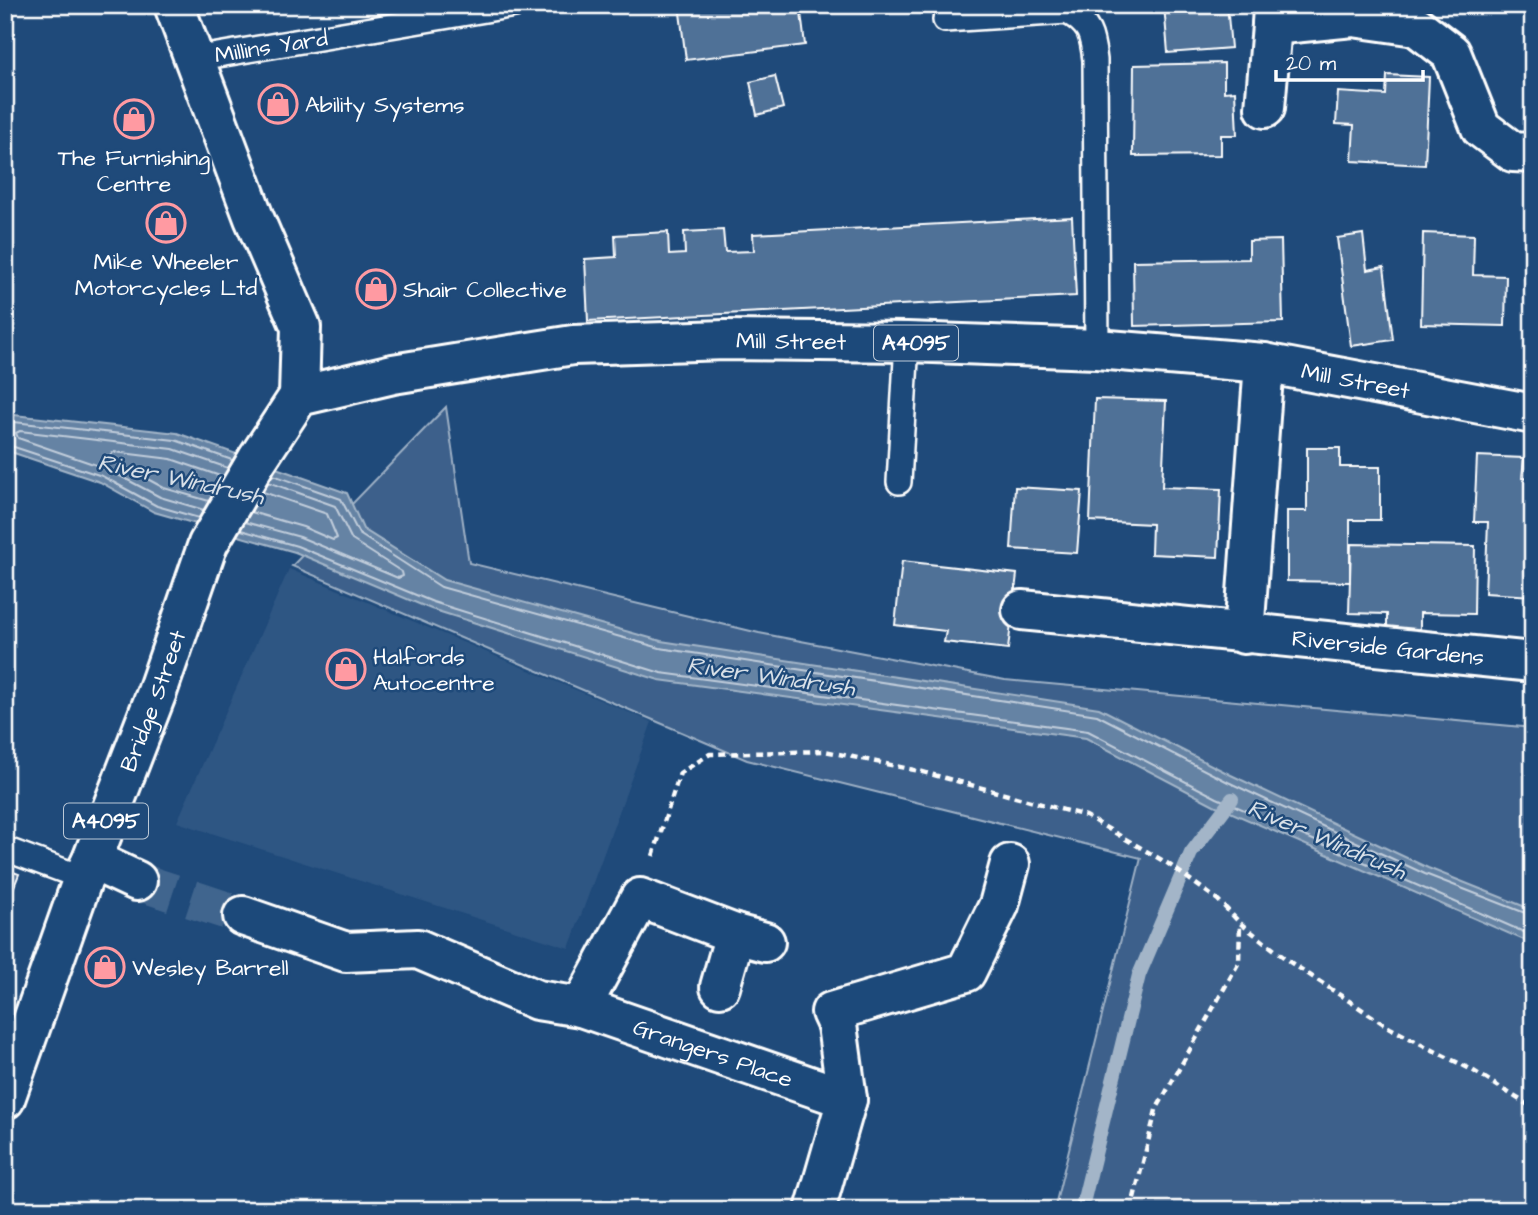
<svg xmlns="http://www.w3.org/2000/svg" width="1538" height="1215" viewBox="0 0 1538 1215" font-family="'Architects Daughter',sans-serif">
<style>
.built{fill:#2e5683}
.green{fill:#3c618b;stroke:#9eb0c5;stroke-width:2}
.water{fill:#6583a4;stroke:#a3b5c8;stroke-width:2}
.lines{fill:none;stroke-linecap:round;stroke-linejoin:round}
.shore{stroke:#c1cddb;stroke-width:2}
.stream{stroke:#a3b5c8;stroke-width:14}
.building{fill:#507197;stroke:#fff;stroke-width:2}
.street-tunnel{stroke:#41658e;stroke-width:38;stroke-dasharray:38 19;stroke-linecap:butt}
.lane-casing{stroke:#fff;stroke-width:28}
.street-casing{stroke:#fff;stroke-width:44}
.secondary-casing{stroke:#fff;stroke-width:44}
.primary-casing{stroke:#fff;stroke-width:44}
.path{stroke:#fff;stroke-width:4.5;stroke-dasharray:7 5;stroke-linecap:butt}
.lane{stroke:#1f4a7a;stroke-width:23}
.street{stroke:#1f4a7a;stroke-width:38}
.secondary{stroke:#1f4a7a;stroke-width:38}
.primary{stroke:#1f4a7a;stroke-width:38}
.labels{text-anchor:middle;stroke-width:5;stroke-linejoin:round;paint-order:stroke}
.shield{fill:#1f4a7a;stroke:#bcc9d7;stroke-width:2}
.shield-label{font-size:21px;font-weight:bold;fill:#fff}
.street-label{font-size:23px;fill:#fff;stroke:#1f4a7a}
.poi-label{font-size:23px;fill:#fff;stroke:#1f4a7a;text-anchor:start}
.water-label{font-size:24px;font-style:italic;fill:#d8e0e8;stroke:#1f4a7a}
</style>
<rect width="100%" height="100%" fill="#1f4a7a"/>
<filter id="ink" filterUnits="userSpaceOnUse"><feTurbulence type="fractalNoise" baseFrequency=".0143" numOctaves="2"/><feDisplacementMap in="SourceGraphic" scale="14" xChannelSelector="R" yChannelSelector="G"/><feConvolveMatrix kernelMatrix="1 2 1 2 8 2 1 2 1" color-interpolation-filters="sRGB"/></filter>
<g filter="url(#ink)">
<path class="built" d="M 289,569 L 652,722 L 569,948 L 177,822 Z"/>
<path class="green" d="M 446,407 L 469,563 L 759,633 L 1005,680 L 1533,728 L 1533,1210 L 1054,1210 L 1141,858 L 747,760 L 292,566 Z"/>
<path class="water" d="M 5,414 L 177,433 L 347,493 L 363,529 L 444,580 L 661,641 L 1099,708 L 1231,775 L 1428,868 L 1533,910 L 1533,944 L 1214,805 L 1086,738 L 659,680 L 431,609 L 295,552 L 154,512 L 100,482 L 5,450 Z"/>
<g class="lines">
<path class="shore" d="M 5,421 L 175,440 L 232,460
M 5,444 L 102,476 L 157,506 L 199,518
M 273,475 L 341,499 L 359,534 L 441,587 L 660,648 L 1097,715 L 1228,782 L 1425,874 L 1533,916
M 209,501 L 164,488 L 111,459 L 110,455 L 114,452 L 171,459 L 223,477
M 204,510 L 160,497 L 105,468 L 18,438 L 16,433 L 20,431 L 173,449 L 228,468
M 251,512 L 303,527 L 333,540 L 337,538 L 327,514 L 263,492
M 245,522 L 300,537 L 398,578 L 403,576 L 402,572 L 352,540 L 335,506 L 268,482
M 241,530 L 297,546 L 433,602 L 661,673 L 1088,731 L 1217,798 L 1533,936"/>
<path class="stream" d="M 1083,1203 L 1139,975 L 1191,853 L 1232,799"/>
</g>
<path class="building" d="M 679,5 L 800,5 L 805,45 L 686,60 Z
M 1164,5 L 1227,5 L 1231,48 L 1168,53 Z
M 1224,63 L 1224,92 L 1235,91 L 1237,135 L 1221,135 L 1221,155 L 1133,156 L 1134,65 Z
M 1387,75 L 1429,77 L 1425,165 L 1352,161 L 1354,125 L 1336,124 L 1338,92 L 1386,95 Z
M 775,76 L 783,108 L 757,115 L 750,82 Z
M 1072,217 L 1076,296 L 588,321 L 585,259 L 616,257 L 615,235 L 668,232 L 669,255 L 685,254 L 684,232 L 723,230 L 725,252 L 754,251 L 753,234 Z
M 1423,233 L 1474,235 L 1473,275 L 1506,276 L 1505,326 L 1421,324 Z
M 1363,234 L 1367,270 L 1384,267 L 1393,340 L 1351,346 L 1337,238 Z
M 1281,240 L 1283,322 L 1134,326 L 1133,261 L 1249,259 L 1249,241 Z
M 1095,399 L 1166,401 L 1162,487 L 1221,489 L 1218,557 L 1151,554 L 1152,524 L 1090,521 Z
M 1307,448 L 1340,448 L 1340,467 L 1380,467 L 1380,520 L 1350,520 L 1350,582 L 1287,581 L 1287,511 L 1307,511 Z
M 1477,456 L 1524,458 L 1522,478 L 1533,479 L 1533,596 L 1485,593 L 1488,522 L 1474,522 Z
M 1015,487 L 1082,491 L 1077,553 L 1011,549 Z
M 1351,544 L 1475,546 L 1474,614 L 1420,613 L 1420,632 L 1387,632 L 1387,614 L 1349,613 Z
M 902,561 L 1017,574 L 1008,649 L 944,642 L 946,631 L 895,625 Z
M 5,869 L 19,874 L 5,909 Z"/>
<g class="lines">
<path class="street-tunnel" d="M 137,881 L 243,916"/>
<g class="lane-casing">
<path id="lane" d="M 945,20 L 1067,12 C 1090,24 1092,35 1095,60 L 1097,349
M 194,59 L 515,5
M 899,482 L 907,342
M 5,849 L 83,878"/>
</g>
<g class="street-casing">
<g id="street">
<path d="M 1273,5 L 1272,25 L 1353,17 L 1416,26 L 1451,53 L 1481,128 L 1513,152 L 1533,153"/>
<path d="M 1265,108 L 1272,25"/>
<path id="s1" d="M 1022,610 L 1533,662"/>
<path d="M 1244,634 L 1264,363"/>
<path d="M 92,860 L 137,881"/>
<path id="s2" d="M 243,916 L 346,952 L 418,949 L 537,1000 L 581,1007 L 847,1099 L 837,1025 L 831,1012 L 966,972 L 999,905 L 1010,864"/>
<path d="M 720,987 L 735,934"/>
<path d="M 581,1007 L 640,898 L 735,934 L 765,942"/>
<path d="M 815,1210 L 847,1099"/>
</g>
</g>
<g class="secondary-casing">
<path id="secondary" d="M 174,5 L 254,218 L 301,327 L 299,396"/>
</g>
<g class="primary-casing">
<g id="primary">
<path id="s3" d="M 5,1099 L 83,878 L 92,860 L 157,692 L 208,544 L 257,460 L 299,396 L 393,374 L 573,345 L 726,340 L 907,342 L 1097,349 L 1264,363 L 1533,414"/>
</g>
</g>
<path class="path" d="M 653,856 L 680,773 L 710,754 L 825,751 L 919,771 L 1086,816 L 1167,863 L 1218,900 L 1240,923 L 1290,962 L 1390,1028 L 1472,1070 L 1533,1108
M 1131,1210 L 1156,1110 L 1239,962 L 1240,924"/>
<use href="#lane" class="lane"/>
<use href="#street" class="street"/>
<use href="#secondary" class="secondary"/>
<use href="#primary" class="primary"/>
</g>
</g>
<defs>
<g id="shop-ring" transform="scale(2.0125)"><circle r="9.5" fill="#1f4a7a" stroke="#ff9aa2" stroke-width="1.5"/><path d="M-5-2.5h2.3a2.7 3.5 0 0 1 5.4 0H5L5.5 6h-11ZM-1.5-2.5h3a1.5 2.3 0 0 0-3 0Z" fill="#ff9aa2"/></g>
</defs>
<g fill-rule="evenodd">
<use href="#shop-ring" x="278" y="104"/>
<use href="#shop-ring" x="134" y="119"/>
<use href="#shop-ring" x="166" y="223"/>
<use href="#shop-ring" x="376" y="289"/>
<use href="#shop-ring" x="346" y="669"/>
<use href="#shop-ring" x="105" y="967"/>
</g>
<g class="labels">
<g class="shield">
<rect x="874" y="325.5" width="84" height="35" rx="5"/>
<rect x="64" y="803.5" width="84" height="35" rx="5"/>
</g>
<g class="shield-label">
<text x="916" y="350">A4095</text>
<text x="106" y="828">A4095</text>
</g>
<g class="street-label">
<text transform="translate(271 46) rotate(-9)" y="8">Millins Yard</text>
<text dy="8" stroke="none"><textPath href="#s3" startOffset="1262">Mill Street</textPath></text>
<text dy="8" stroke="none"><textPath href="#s3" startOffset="1829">Mill Street</textPath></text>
<text dy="8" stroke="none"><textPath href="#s1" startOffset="368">Riverside Gardens</textPath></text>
<text dy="8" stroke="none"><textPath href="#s3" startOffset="425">Bridge Street</textPath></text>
<text dy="8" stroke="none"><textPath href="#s2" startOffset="495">Grangers Place</textPath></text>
</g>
<g class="poi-label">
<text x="305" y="112">Ability Systems</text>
<text x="134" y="165" text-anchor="middle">The Furnishing<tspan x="134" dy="26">Centre</tspan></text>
<text x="166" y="269" text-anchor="middle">Mike Wheeler<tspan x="166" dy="26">Motorcycles Ltd</tspan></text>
<text x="403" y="297">Shair Collective</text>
<text x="373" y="664">Halfords<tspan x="373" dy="26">Autocentre</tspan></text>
<text x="132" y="975">Wesley Barrell</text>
</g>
<g class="water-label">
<text transform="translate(181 479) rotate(12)" y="8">River Windrush</text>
<text transform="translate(771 676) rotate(8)" y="8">River Windrush</text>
<text transform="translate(1327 839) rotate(23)" y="8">River Windrush</text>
</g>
</g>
<rect width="1538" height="1215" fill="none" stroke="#1f4a7a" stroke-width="28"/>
<rect x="14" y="14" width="1510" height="1187" fill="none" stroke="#fff" stroke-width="2.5" filter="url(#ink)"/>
<path d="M1276 70v10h147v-10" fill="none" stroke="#ffffff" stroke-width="3.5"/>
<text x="1286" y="70" font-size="21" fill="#ffffff" stroke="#1f4a7a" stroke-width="5" paint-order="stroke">20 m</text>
</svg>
